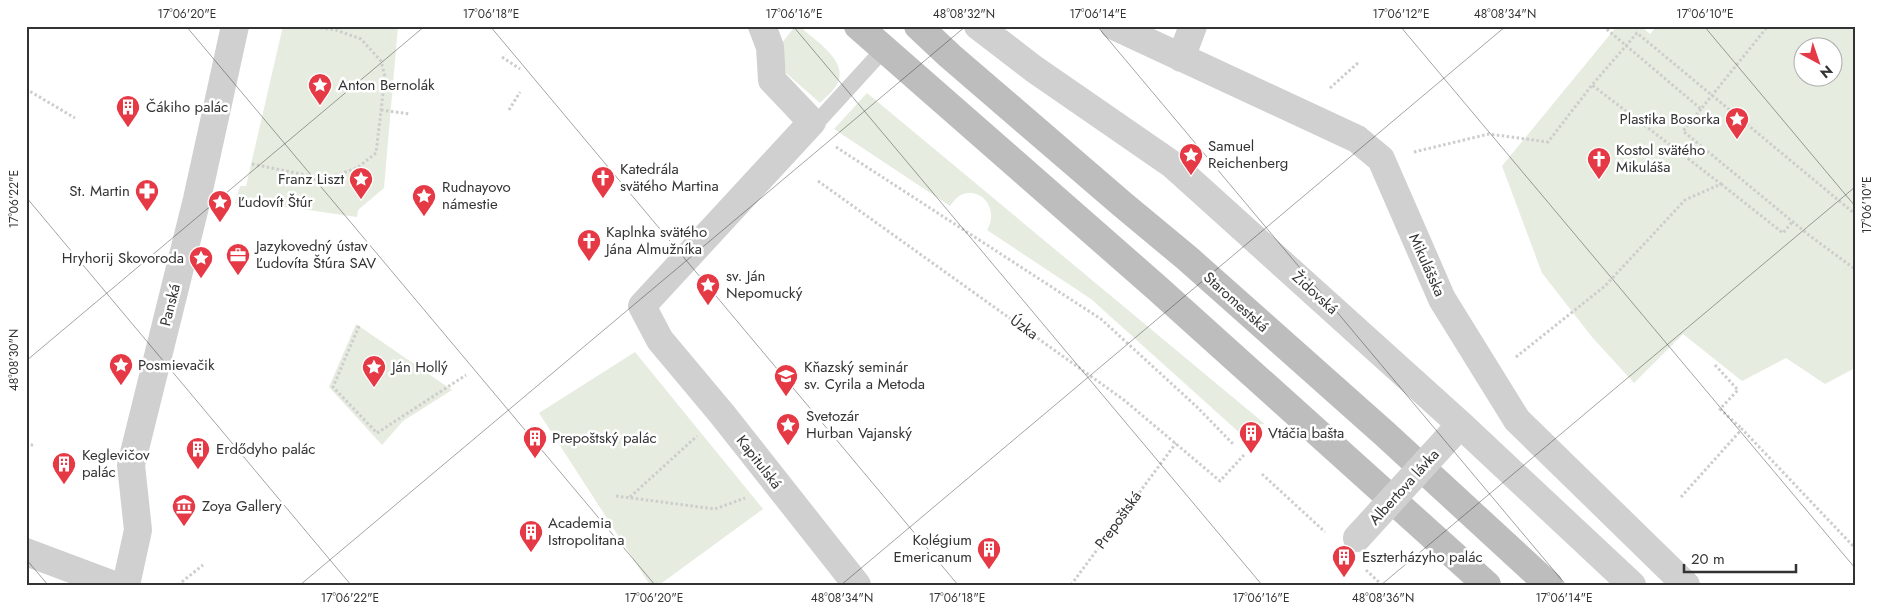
<svg xmlns="http://www.w3.org/2000/svg" width="1881" height="611" viewBox="0 0 1881 611" font-family="Jost,sans-serif">
<style>
.green{fill:#e6ecdf;fill-rule:evenodd}
.lines{fill:none;stroke-linecap:round;stroke-linejoin:round}
.path{stroke:#cdcdcd;stroke-width:3;stroke-dasharray:2.5 2.5;stroke-linecap:butt}
.lane{stroke:#d0d0d0;stroke-width:16}
.street{stroke:#d0d0d0;stroke-width:28}
.secondary{stroke:#bdbdbd;stroke-width:28}
.street-bridge{stroke:#d0d0d0;stroke-width:28}
.ticks{fill:none;stroke:#333;stroke-width:1;stroke-opacity:0.45}
.labels{text-anchor:middle;stroke-width:5;stroke-linejoin:round;paint-order:stroke}
.poi-label{font-size:15px;fill:#333;stroke:#fff;text-anchor:start}
.street-label{font-size:15px;fill:#333;stroke:#fff}
.neatline{fill:none;stroke:#333;stroke-width:2}
.ticks-label{font-size:12px;text-anchor:middle;fill:#333}
</style>
<rect width="100%" height="100%" fill="#fff"/>
<path class="green" d="M 283,26 L 398,26 L 384,188 L 358,210 L 357,217 L 294,208 L 235,203 L 240,186 L 246,186 Z
M 795,26 L 799,26 C 813,39 848,60 838,82 C 835,90 826,97 820,103 L 786,73 L 782,43 Z
M 1617,26 L 1641,26 L 1650,34 L 1657,26 L 1855,26 L 1855,368 L 1825,384 L 1786,358 L 1742,381 L 1683,334 L 1634,383 L 1592,337 L 1542,273 L 1502,166 ZM 1804,48 L 1834,48 L 1834,78 L 1804,78 Z
M 867,93 L 1265,424 L 1256,425 L 1242,435 L 1091,299 L 987,230 C 999,211 983,186 961,195 C 957,197 953,202 950,206 L 834,129 Z
M 356,324 L 452,390 L 403,421 L 382,445 L 329,387 Z
M 635,352 L 763,509 L 659,585 L 650,585 L 539,413 Z"/>
<g class="lines">
<path class="path" d="M 1603,26 L 1701,109 L 1768,26
M 502,57 L 520,69
M 1330,88 L 1359,62
M 26,89 L 75,118
M 1701,109 L 1683,131 L 1810,236 L 1855,269
M 381,110 L 410,114
M 509,110 L 520,92
M 836,147 L 1101,319 L 1197,407 L 1234,445
M 1414,152 L 1489,134 L 1548,142 L 1592,85 L 1637,33 L 1855,214
M 252,164 L 325,179 L 357,168 L 376,153 L 385,77 L 381,61 L 361,39 L 336,30 L 307,26
M 818,181 L 1124,400 L 1220,481 L 1244,455
M 1721,184 L 1783,233 L 1793,221
M 359,326 L 333,387 L 377,433 L 466,375
M 1516,357 L 1605,286 L 1685,200 L 1721,184 L 1592,85
M 1715,365 L 1738,390 L 1720,409 L 1742,429
M 26,443 L 35,446
M 1262,474 L 1325,532
M 616,496 L 715,509 L 745,498
M 630,497 L 697,436
M 1681,497 L 1742,429 L 1855,548
M 1366,570 L 1382,585
M 178,585 L 203,565
M 1071,585 L 1176,443"/>
<path class="lane" d="M 812,122 L 821,118 L 884,49"/>
<path class="street" d="M 762,26 L 770,47 L 772,80 L 812,122 L 642,306 L 660,340 L 722,414 L 857,585
M 978,26 L 1034,69 L 1173,165 L 1461,425 L 1632,585
M 1114,26 L 1357,139 L 1381,159 L 1442,299 L 1517,420 L 1686,585
M 1181,58 L 1193,26
M 26,552 L 114,585
M 126,585 L 138,530 L 131,465 L 197,199 L 235,26"/>
<path class="secondary" d="M 858,26 L 1157,288 L 1487,585
M 918,26 L 950,56 L 1122,204 L 1187,258 L 1385,434 L 1549,585"/>
<path class="street-bridge" d="M 1357,538 L 1450,436"/>
</g>
<path class="ticks" d="M 186,26 L 655,585M 490,26 L 958,585M 793,26 L 1262,585M 1097,26 L 1566,585M 1400,26 L 1855,568M 1704,26 L 1855,206M 26,197 L 351,585M 26,361 L 425,26M 26,559 L 48,585M 300,585 L 966,26M 841,585 L 1506,26M 1381,585 L 1855,187"/>
<defs>
<g id="sight-pin" transform="scale(1.25)"><path d="M0 17L-7.5 6A9.5 9.5 0 1 1 7.5 6Z" fill="#e63946" stroke="#fff"/><path d="M0-6L1.8-2.2L6-1.7L2.9 1.2L3.7 5.4L0 3.3L-3.7 5.4L-2.9 1.2L-6-1.7L-1.8-2.2Z" fill="#fff"/></g>
<g id="building-pin" transform="scale(1.25)"><path d="M0 17L-7.5 6A9.5 9.5 0 1 1 7.5 6Z" fill="#e63946" stroke="#fff"/><path d="M-4-6H4V6H1V3H-1V6H-4ZM-2.5-4.3h1.7v1.8h-1.7ZM.8-4.3h1.7v1.8H.8ZM-2.5-1h1.7V.8h-1.7ZM.8-1h1.7V.8H.8Z" fill="#fff"/></g>
<g id="church-pin" transform="scale(1.25)"><path d="M0 17L-7.5 6A9.5 9.5 0 1 1 7.5 6Z" fill="#e63946" stroke="#fff"/><path d="M-1.2-6h2.4v3.5h3.3v2.4h-3.3V6h-2.4V-.1h-3.3v-2.4h3.3Z" fill="#fff"/></g>
<g id="pharmacy-pin" transform="scale(1.25)"><path d="M0 17L-7.5 6A9.5 9.5 0 1 1 7.5 6Z" fill="#e63946" stroke="#fff"/><path d="M-2-6h4v4h4v4h-4v4h-4v-4h-4v-4h4Z" fill="#fff"/></g>
<g id="office-pin" transform="scale(1.25)"><path d="M0 17L-7.5 6A9.5 9.5 0 1 1 7.5 6Z" fill="#e63946" stroke="#fff"/><path d="M-6-3h4V-5.5h4V-3h4V5H-6ZM-1-4.5V-3h2v-1.5ZM-6 0V1H6V0Z" fill="#fff"/></g>
<g id="university-pin" transform="scale(1.25)"><path d="M0 17L-7.5 6A9.5 9.5 0 1 1 7.5 6Z" fill="#e63946" stroke="#fff"/><path d="M0-5L7-2L0 1L-7-2ZM-4 1L0 2.5L4 1V4Q0 6-4 4Z" fill="#fff"/></g>
<g id="museum-pin" transform="scale(1.25)"><path d="M0 17L-7.5 6A9.5 9.5 0 1 1 7.5 6Z" fill="#e63946" stroke="#fff"/><path d="M0-6L6-3V-2H-6V-3ZM-5-1h2V3h-2ZM-1-1h2V3h-2ZM3-1h2V3H3ZM-6 4H6V6H-6Z" fill="#fff"/></g>
</defs>
<g fill-rule="evenodd">
<use href="#sight-pin" x="320" y="85"/>
<use href="#building-pin" x="128" y="107"/>
<use href="#sight-pin" x="1737" y="119"/>
<use href="#sight-pin" x="1191" y="155"/>
<use href="#church-pin" x="1599" y="159"/>
<use href="#church-pin" x="603" y="178"/>
<use href="#sight-pin" x="361" y="179"/>
<use href="#pharmacy-pin" x="147" y="191"/>
<use href="#sight-pin" x="424" y="196"/>
<use href="#sight-pin" x="220" y="202"/>
<use href="#church-pin" x="589" y="241"/>
<use href="#office-pin" x="238" y="255"/>
<use href="#sight-pin" x="201" y="258"/>
<use href="#sight-pin" x="708" y="285"/>
<use href="#sight-pin" x="121" y="365"/>
<use href="#sight-pin" x="374" y="367"/>
<use href="#university-pin" x="786" y="376"/>
<use href="#sight-pin" x="788" y="425"/>
<use href="#building-pin" x="1251" y="433"/>
<use href="#building-pin" x="535" y="438"/>
<use href="#building-pin" x="198" y="449"/>
<use href="#building-pin" x="64" y="464"/>
<use href="#museum-pin" x="184" y="506"/>
<use href="#building-pin" x="531" y="532"/>
<use href="#building-pin" x="989" y="549"/>
<use href="#building-pin" x="1344" y="557"/>
</g>
<g class="labels">
<g class="poi-label">
<text x="338" y="90">Anton Bernolák</text>
<text x="146" y="112">Čákiho palác</text>
<text x="1720" y="124" text-anchor="end">Plastika Bosorka</text>
<text x="1208" y="151">Samuel<tspan x="1208" dy="17">Reichenberg</tspan></text>
<text x="1616" y="155">Kostol svätého<tspan x="1616" dy="17">Mikuláša</tspan></text>
<text x="620" y="174">Katedrála<tspan x="620" dy="17">svätého Martina</tspan></text>
<text x="344" y="184" text-anchor="end">Franz Liszt</text>
<text x="442" y="192">Rudnayovo<tspan x="442" dy="17">námestie</tspan></text>
<text x="130" y="196" text-anchor="end">St. Martin</text>
<text x="238" y="207">Ľudovít Štúr</text>
<text x="606" y="237">Kaplnka svätého<tspan x="606" dy="17">Jána Almužníka</tspan></text>
<text x="256" y="251">Jazykovedný ústav<tspan x="256" dy="17">Ľudovíta Štúra SAV</tspan></text>
<text x="184" y="263" text-anchor="end">Hryhorij Skovoroda</text>
<text x="726" y="281">sv. Ján<tspan x="726" dy="17">Nepomucký</tspan></text>
<text x="138" y="370">Posmievačik</text>
<text x="392" y="372">Ján Hollý</text>
<text x="804" y="372">Kňazský seminár<tspan x="804" dy="17">sv. Cyrila a Metoda</tspan></text>
<text x="806" y="421">Svetozár<tspan x="806" dy="17">Hurban Vajanský</tspan></text>
<text x="1268" y="438">Vtáčia bašta</text>
<text x="552" y="443">Prepoštský palác</text>
<text x="216" y="454">Erdődyho palác</text>
<text x="82" y="460">Keglevičov<tspan x="82" dy="17">palác</tspan></text>
<text x="202" y="511">Zoya Gallery</text>
<text x="548" y="528">Academia<tspan x="548" dy="17">Istropolitana</tspan></text>
<text x="972" y="545" text-anchor="end">Kolégium<tspan x="972" dy="17">Emericanum</tspan></text>
<text x="1362" y="562">Eszterházyho palác</text>
</g>
<g class="street-label">
<text transform="translate(1427 265) rotate(66)" y="5">Mikulášska</text>
<text transform="translate(1315 293) rotate(42)" y="5">Židovská</text>
<text transform="translate(1236 302) rotate(42)" y="5">Staromestská</text>
<text transform="translate(170 305) rotate(-76)" y="5">Panská</text>
<text transform="translate(1024 327) rotate(36)" y="5">Úzka</text>
<text transform="translate(759 462) rotate(52)" y="5">Kapitulská</text>
<text transform="translate(1404 487) rotate(-48)" y="5">Albertova lávka</text>
<text transform="translate(1118 520) rotate(-54)" y="5">Prepoštská</text>
</g>
</g>
<rect width="1881" height="611" fill="none" stroke="#ffffff" stroke-width="55"/>
<g transform="translate(1818 62) rotate(140)"><circle r="24" fill="#ffffff" stroke="#adadad"/>
<path d="M0-4L9 19L0 12L-9 19Z" fill="#e63946"/>
<text y="-8" font-size="14" font-weight="bold" text-anchor="middle" fill="#333333">N</text>
</g>
<path d="M1684 564v8h112v-8" fill="none" stroke="#333333" stroke-width="2.5"/>
<text x="1691" y="564" font-size="15" fill="#333333" stroke="#ffffff" stroke-width="4" paint-order="stroke">20 m</text>
<rect x="28" y="28" width="1826" height="556" class="neatline"/>
<g class="ticks-label">
<text x="187" y="18">17°06'20"E</text>
<text x="491" y="18">17°06'18"E</text>
<text x="794" y="18">17°06'16"E</text>
<text x="964" y="18">48°08'32"N</text>
<text x="1098" y="18">17°06'14"E</text>
<text x="1401" y="18">17°06'12"E</text>
<text x="1505" y="18">48°08'34"N</text>
<text x="1705" y="18">17°06'10"E</text>
<text transform="translate(14 199) rotate(-90)" y="4">17°06'22"E</text>
<text transform="translate(1867 205) rotate(-90)" y="4">17°06'10"E</text>
<text transform="translate(14 360) rotate(-90)" y="4">48°08'30"N</text>
<text x="350" y="602">17°06'22"E</text>
<text x="654" y="602">17°06'20"E</text>
<text x="842" y="602">48°08'34"N</text>
<text x="957" y="602">17°06'18"E</text>
<text x="1261" y="602">17°06'16"E</text>
<text x="1383" y="602">48°08'36"N</text>
<text x="1564" y="602">17°06'14"E</text>
</g>
</svg>
